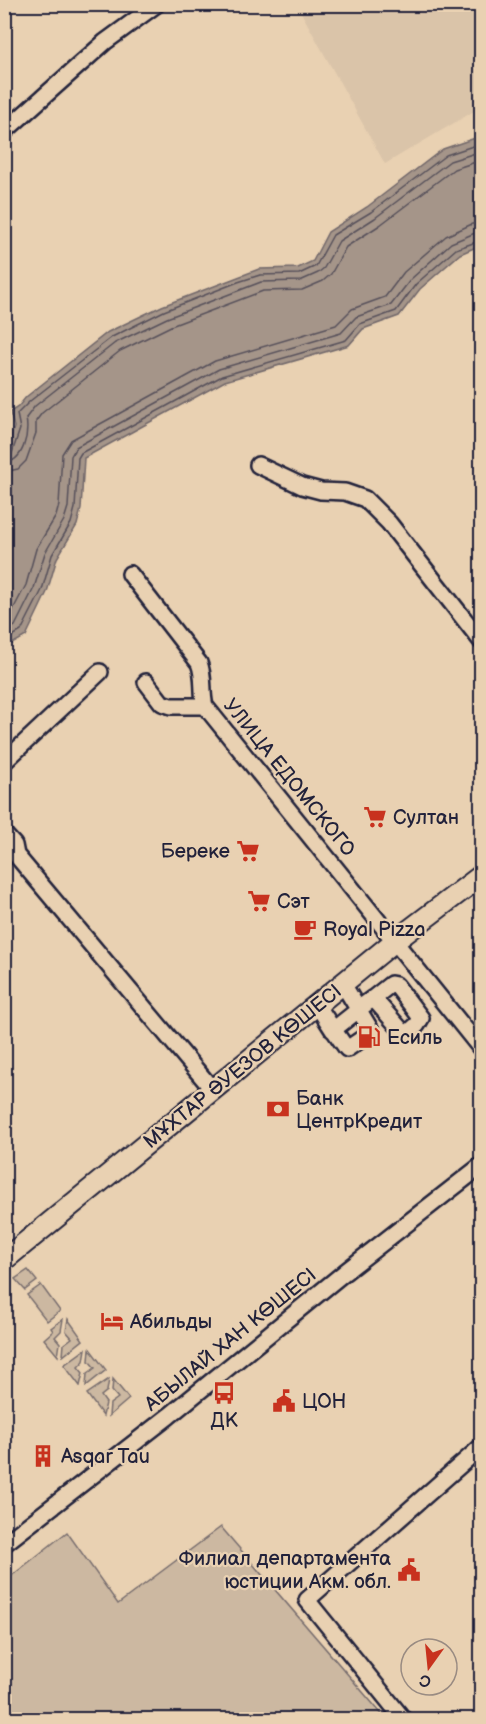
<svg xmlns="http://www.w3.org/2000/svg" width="486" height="1724" viewBox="0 0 486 1724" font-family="'Balsamiq Sans',sans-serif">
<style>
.built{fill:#dac4a9}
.green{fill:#ccb8a1;stroke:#776d6e;stroke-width:1.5}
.water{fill:#a59589;stroke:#71676a;stroke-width:1.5}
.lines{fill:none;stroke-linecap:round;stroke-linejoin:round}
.shore{stroke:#56505a;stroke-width:1.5}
.minor-casing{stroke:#22223b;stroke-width:20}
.major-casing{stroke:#22223b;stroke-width:24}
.minor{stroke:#e9d1b2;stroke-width:15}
.major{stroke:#e9d1b2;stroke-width:20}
.labels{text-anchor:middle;stroke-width:4.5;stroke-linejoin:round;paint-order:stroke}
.street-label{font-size:20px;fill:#22223b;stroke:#e9d1b2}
.poi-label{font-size:20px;fill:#22223b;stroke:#e9d1b2;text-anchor:start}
</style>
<rect width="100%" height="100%" fill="#e9d1b2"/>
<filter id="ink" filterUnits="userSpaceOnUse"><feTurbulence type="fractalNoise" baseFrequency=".0167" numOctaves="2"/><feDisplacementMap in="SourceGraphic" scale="12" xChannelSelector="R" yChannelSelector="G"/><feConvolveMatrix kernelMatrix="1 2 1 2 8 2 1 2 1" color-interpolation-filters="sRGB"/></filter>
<g filter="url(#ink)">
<path class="built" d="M 297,5 L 481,5 L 481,107 L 385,164 Z"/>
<path class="green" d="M 28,1270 L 37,1281 L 25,1290 L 15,1279 Z
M 41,1285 L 60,1311 L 47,1321 L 27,1295 Z
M 63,1319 L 61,1331 L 55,1337 L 60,1343 L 58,1356 L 44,1339 L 53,1331 L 51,1328 Z
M 68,1319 L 83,1340 L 63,1356 L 64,1344 L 72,1338 L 66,1331 Z
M 86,1349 L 84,1361 L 78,1367 L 83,1373 L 80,1386 L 64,1365 Z
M 90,1349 L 106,1370 L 86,1386 L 87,1374 L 95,1368 L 89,1361 Z
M 109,1379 L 107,1391 L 101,1396 L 106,1403 L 103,1416 L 87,1394 Z
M 113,1379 L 129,1399 L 109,1416 L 110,1404 L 118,1398 L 112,1391 Z
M 221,1527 L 386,1719 L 13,1719 L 5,1709 L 5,1581 L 67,1532 L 118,1604 Z"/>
<path class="water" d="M 481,136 L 481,245 L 460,254 L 420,289 L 399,316 L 363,329 L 349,345 L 225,381 L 84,458 L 81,509 L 77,525 L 57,558 L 47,592 L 26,636 L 5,648 L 4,462 L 14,427 L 10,412 L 18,407 L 26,397 L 108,332 L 162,306 L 259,269 L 298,268 L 313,261 L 328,232 L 367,207 L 443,149 Z"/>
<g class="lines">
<path class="shore" d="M 4,456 L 12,453 L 20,429 L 17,414 L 30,401 L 112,337 L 164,311 L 238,282 L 260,275 L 299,274 L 316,266 L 333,235 L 371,212 L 446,155 L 482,143
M 4,463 C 24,462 29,434 26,418 L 35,406 L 115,343 L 167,318 L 261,282 L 300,281 L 318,273 L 324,268 L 339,241 L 375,218 L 450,161 L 482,151
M 4,472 L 18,469 L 26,461 L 36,433 L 36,421 L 42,413 L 120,351 L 171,326 L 263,291 L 302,290 L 323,281 L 331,274 L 346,247 L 380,225 L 454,169 L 482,160
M 4,622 L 8,619 L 26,585 L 36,549 L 56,516 L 59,505 L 62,454 L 71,440 L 215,361 L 336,325 L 352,309 L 385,297 L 404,272 L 446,236 L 472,224 L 482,223
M 4,632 L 15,626 L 34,588 L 45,553 L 64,520 L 68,507 L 71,456 L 76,447 L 219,369 L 341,333 L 356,317 L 391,305 L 411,279 L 451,243 L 475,233 L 482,232
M 4,641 L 21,631 L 42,590 L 52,555 L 71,523 L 75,508 L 78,458 L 81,453 L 222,376 L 346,340 L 360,324 L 396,311 L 416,284 L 456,249 L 482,240"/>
<g class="minor-casing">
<path id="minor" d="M 4,132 L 105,42 L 157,4
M 258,465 L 302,486 L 321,491 L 345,492 L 365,499 L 389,523 L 482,642
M 130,574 L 199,663 C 205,677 201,692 205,706 L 482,1050
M 146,682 L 162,703 L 171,706 L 205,706
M 4,762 L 100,672
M 4,834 L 14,845 L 16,855 L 213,1090
M 343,984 L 358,1009 L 373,998 L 403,1032 L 409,1032 L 417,1025 L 421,1018 L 396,985 L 391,984 L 333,1030 L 317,1005 C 327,1020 337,1035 347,1049 L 372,1032 L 343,984
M 4,1544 L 169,1416 L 345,1272 L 482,1165
M 404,1720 L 307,1600 L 482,1446"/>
</g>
<g class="major-casing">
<path id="major" d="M 4,1260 L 395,941 L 482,875"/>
</g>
<use href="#minor" class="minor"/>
<use href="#major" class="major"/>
</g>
</g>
<defs>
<g id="supermarket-bare" transform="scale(1.8)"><path d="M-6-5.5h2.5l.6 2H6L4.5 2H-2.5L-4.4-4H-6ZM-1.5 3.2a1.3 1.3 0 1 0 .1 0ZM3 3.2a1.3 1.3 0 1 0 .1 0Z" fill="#c8321e" stroke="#e9d1b2" stroke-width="2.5" paint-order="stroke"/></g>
<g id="cafe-bare" transform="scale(1.8)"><path d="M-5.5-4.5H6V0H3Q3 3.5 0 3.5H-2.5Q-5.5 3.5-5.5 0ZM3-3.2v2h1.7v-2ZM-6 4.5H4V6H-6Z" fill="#c8321e" stroke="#e9d1b2" stroke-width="2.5" paint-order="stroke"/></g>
<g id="fuel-bare" transform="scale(1.8)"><path d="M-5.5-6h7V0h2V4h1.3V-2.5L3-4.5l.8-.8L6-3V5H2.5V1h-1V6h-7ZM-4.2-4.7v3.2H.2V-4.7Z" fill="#c8321e" stroke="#e9d1b2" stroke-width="2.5" paint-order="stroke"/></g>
<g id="bank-bare" transform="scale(1.8)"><path d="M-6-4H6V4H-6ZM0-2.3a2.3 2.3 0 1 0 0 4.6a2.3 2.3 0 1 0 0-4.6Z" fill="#c8321e" stroke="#e9d1b2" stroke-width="2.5" paint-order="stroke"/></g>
<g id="hotel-bare" transform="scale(1.8)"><path d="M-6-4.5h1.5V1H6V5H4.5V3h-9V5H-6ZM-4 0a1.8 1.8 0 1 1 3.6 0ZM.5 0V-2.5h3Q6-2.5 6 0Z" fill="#c8321e" stroke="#e9d1b2" stroke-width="2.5" paint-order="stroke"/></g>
<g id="bus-bare" transform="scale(1.8)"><path d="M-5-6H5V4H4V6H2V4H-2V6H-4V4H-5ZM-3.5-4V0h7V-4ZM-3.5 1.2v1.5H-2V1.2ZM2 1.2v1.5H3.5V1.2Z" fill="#c8321e" stroke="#e9d1b2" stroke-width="2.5" paint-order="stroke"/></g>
<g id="civic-bare" transform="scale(1.8)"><path d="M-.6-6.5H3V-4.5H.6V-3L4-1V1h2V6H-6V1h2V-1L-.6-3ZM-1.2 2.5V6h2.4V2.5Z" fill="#c8321e" stroke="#e9d1b2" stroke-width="2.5" paint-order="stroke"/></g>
<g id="building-bare" transform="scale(1.8)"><path d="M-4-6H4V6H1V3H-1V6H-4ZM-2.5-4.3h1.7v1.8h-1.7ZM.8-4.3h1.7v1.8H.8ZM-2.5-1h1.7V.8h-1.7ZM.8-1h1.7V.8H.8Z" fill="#c8321e" stroke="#e9d1b2" stroke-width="2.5" paint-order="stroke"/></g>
</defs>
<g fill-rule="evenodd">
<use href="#supermarket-bare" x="375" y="817"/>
<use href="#supermarket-bare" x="248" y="851"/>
<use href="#supermarket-bare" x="259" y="901"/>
<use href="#cafe-bare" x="305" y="929"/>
<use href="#fuel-bare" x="369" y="1037"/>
<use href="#bank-bare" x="278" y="1109"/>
<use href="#hotel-bare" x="112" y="1321"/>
<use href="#bus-bare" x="224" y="1393"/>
<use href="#civic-bare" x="284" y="1401"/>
<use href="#building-bare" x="43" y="1456"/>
<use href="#civic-bare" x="409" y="1570"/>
</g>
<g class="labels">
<g class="street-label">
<text transform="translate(290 777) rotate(51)" y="7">УЛИЦА ЕДОМСКОГО</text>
<text transform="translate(242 1066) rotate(-39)" y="7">МҰХТАР ӘУЕЗОВ КӨШЕСІ</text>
<text transform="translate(230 1339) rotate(-39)" y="7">АБЫЛАЙ ХАН КӨШЕСІ</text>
</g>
<g class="poi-label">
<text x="393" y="824">Султан</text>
<text x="230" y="858" text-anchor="end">Береке</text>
<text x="277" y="908">Сэт</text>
<text x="323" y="936">Royal Pizza</text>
<text x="387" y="1044">Есиль</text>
<text x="296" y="1105">Банк<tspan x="296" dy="23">ЦентрКредит</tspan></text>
<text x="130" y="1328">Абильды</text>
<text x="302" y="1408">ЦОН</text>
<text x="224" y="1427" text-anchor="middle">ДК</text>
<text x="61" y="1463">Asqar Tau</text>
<text x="391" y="1565" text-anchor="end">Филиал департамента<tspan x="391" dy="23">юстиции Акм. обл.</tspan></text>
</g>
</g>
<rect width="486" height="1724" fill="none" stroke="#e9d1b2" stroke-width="24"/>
<rect x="12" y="12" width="462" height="1700" fill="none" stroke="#22223b" stroke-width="2" filter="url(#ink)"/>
<g transform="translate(429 1667) rotate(195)"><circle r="28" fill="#e9d1b2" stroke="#998b82" stroke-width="1.5"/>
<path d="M0-4.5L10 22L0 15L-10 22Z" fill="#c8321e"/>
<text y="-9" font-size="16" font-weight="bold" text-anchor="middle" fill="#22223b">С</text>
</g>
</svg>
